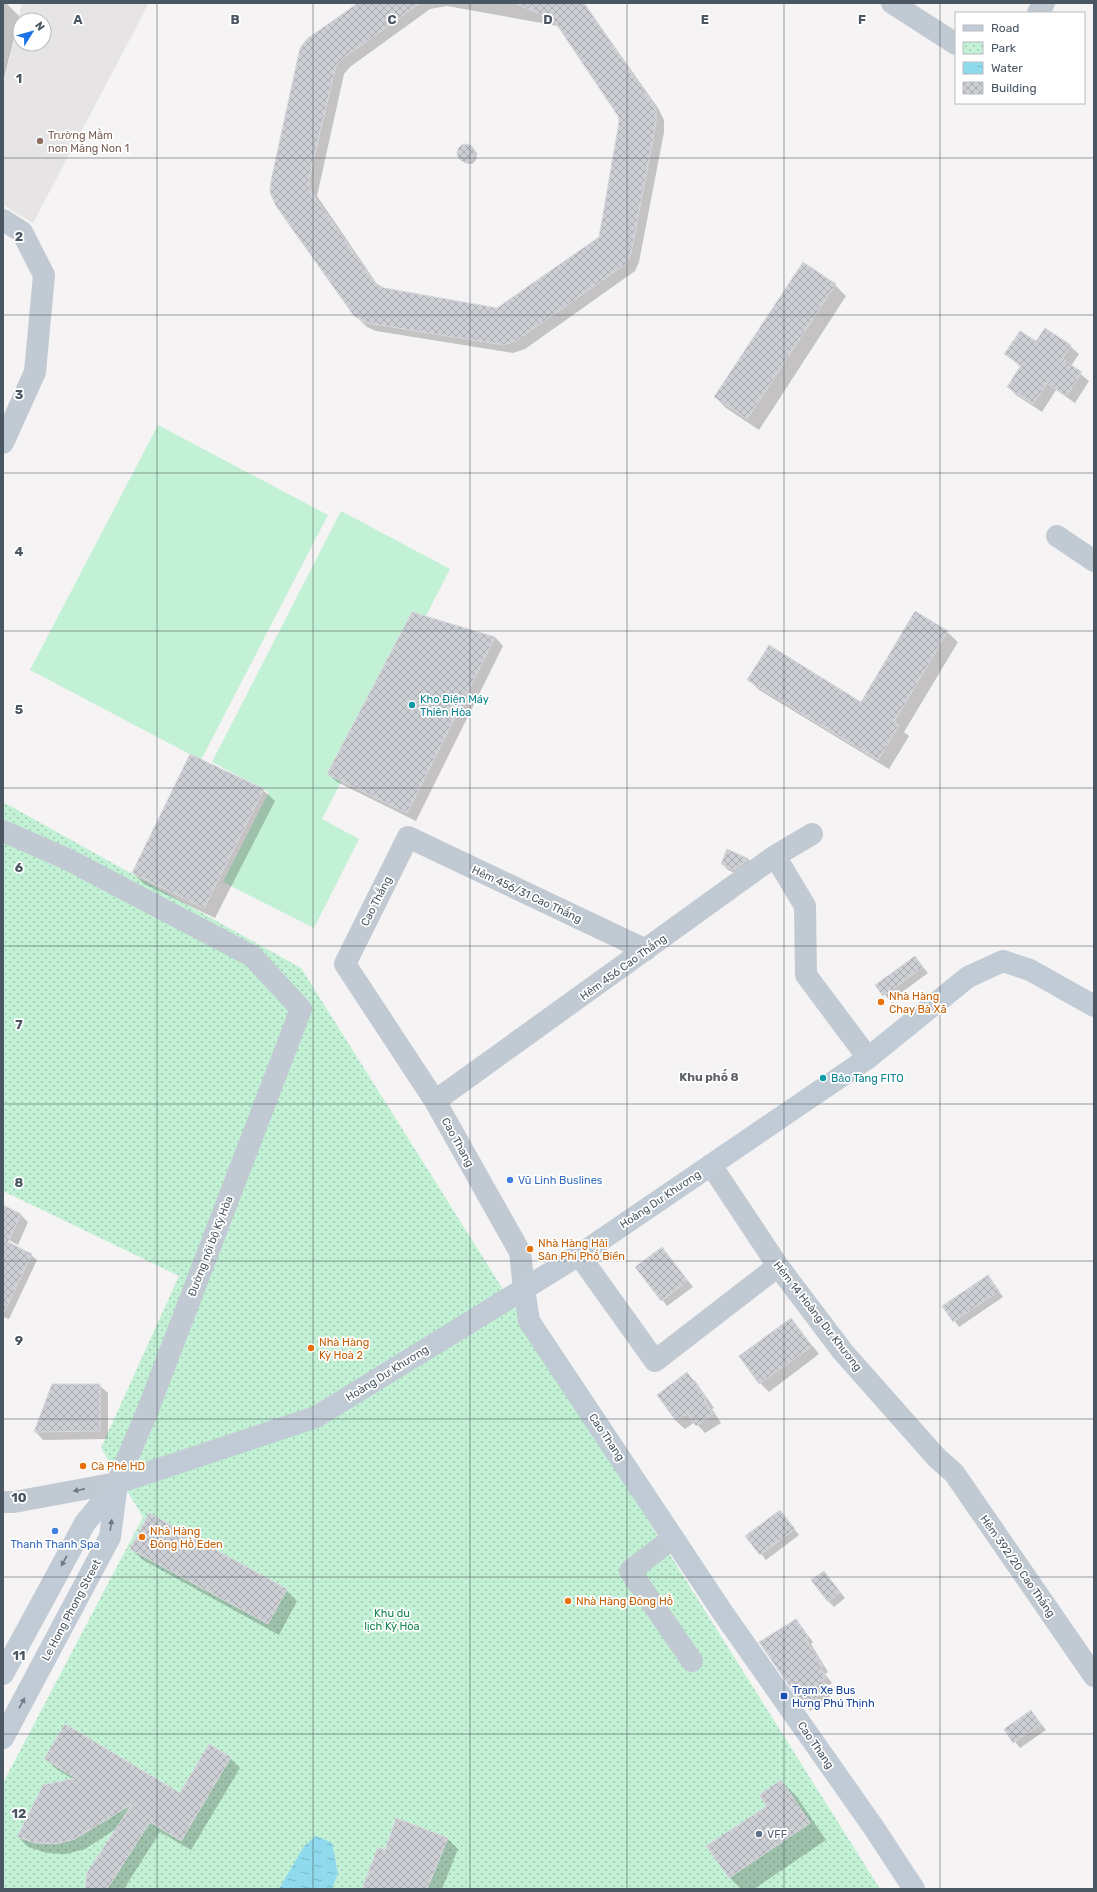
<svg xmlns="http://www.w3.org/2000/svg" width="1097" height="1892" viewBox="0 0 1097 1892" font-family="Rubik,sans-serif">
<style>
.education{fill:#e6e4e5;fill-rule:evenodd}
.green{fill:#c3f1d5}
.park{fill:url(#park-dots)}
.water{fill:url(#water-ripples)}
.shadow{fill:#0003;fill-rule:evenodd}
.building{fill:url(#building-cross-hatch);stroke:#d7d9de}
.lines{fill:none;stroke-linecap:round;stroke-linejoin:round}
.street{stroke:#c1cad2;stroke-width:22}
.secondary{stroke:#c1cbd6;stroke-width:22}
.oneway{fill:#6e7983}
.oneway2{fill:#6e7984}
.grid{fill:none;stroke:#4a5661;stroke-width:1;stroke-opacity:0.55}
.education-dot{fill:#8d6e63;stroke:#fff;stroke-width:1.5}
.culture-dot{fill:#0f9aa8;stroke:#fff;stroke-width:1.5}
.food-dot{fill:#e8710a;stroke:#fff;stroke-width:1.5}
.shop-dot{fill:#3f7fe0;stroke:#fff;stroke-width:1.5}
.transit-dot{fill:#1a4fb4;stroke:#fff;stroke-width:1.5}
.service-dot{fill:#5c6f8a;stroke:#fff;stroke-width:1.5}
.labels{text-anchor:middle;stroke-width:3.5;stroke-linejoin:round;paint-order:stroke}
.education-label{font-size:11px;fill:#785e54;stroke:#fff;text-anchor:start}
.culture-label{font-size:11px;fill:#0d838f;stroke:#fff;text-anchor:start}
.street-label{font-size:11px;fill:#4a5661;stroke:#fff}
.food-label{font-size:11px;fill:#c56008;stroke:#fff;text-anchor:start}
.shop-label{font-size:11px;fill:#366cbe;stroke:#fff;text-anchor:start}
.park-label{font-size:11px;fill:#17864f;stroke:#fff}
.transit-label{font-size:11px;fill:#164399;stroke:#fff;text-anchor:start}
.service-label{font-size:11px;fill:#4e5e75;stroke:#fff;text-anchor:start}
.neighbourhood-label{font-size:12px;font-weight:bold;fill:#5f6368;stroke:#fff}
.grid-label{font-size:13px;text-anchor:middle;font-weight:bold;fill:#4a5661;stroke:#fff;stroke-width:3.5;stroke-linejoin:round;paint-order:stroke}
</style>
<defs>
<pattern id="park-dots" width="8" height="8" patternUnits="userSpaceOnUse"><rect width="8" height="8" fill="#c3f1d5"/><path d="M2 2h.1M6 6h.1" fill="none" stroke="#a0c6b0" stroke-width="1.8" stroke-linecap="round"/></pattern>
<pattern id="water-ripples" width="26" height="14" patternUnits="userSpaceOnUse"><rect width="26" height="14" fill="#90daee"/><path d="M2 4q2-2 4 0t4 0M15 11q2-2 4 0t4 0" fill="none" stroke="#78b4c4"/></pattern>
<pattern id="building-cross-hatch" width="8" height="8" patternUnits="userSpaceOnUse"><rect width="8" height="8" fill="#cdcfd5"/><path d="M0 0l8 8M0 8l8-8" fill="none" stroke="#a8abb0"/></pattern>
</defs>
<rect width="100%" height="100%" fill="#f5f3f3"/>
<path class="education" d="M 22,3 L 149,3 L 33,223 L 3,205 L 3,76 ZM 20,20 L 44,20 L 44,44 L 20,44 Z"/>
<path class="green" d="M 158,425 L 328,515 L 201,760 L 30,670 Z
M 341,511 L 450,569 L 322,819 L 359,839 L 314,928 L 223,882 L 269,792 L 212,762 Z"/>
<path class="park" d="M 3,802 L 301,968 L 880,1889 L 3,1889 L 3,1783 L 143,1517 L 101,1448 L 179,1276 L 3,1191 Z"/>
<path class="water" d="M 316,1836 L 332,1843 L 338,1873 L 332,1889 L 279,1889 L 304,1846 Z"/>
<path class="shadow" d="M 3,3 L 6,3 L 19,16 L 3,81 Z
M 360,3 L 584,3 L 658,108 L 664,120 L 664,132 L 639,262 L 635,271 L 525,349 L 513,353 L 376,331 L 367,327 L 351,311 L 277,205 ZM 447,6 L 558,26 L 619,115 L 620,123 L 600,238 L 497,309 L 379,287 L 317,196 L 344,74 L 350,67 L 430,9 Z
M 462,145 L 470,145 L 477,153 L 476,160 L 472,164 L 465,163 L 458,156 L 458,150 Z
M 835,285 L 846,296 L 759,430 L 726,408 L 715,397 Z
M 1037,343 L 1070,346 L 1079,354 L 1071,366 L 1089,381 L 1075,403 L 1056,390 L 1042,412 L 1016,395 L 1008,387 L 1021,367 L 1006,354 Z
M 412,613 L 495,637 L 503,646 L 416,821 L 337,782 L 328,774 Z
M 947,632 L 958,642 L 904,732 L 909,736 L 889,769 L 759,690 L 749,680 L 862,703 Z
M 263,790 L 275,801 L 215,918 L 144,884 L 133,873 Z
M 728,851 L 749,860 L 754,865 L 740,875 L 728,870 L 722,864 Z
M 915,957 L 928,973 L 890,1001 L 877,985 Z
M 3,1206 L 21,1215 L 28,1222 L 18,1245 L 3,1237 Z
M 3,1253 L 31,1255 L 37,1260 L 9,1319 L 3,1317 Z
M 667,1254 L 693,1287 L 667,1306 L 637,1267 Z
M 988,1276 L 1003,1297 L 959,1327 L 944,1306 Z
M 791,1319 L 819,1354 L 769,1392 L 760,1383 Z
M 687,1374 L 696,1382 L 714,1408 L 712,1409 L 721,1423 L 705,1433 L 695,1422 L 685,1429 L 676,1421 L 658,1395 Z
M 99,1385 L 108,1393 L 108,1439 L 43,1440 L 35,1431 Z
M 780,1511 L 799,1535 L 766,1560 L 747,1536 Z
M 131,1549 L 286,1590 L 297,1601 L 279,1635 L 143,1560 Z
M 824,1572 L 845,1598 L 834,1607 L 828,1601 Z
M 796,1620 L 813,1642 L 811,1644 L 828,1672 L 825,1674 L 832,1683 L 827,1686 L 833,1694 L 810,1711 L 760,1643 Z
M 1031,1711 L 1046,1730 L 1020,1748 L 1005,1729 Z
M 45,1758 L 180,1795 L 230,1758 L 240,1768 L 191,1850 L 160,1832 L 124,1889 L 86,1889 L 116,1829 L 85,1849 L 66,1854 L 47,1853 L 28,1847 L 18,1837 L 74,1780 L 55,1768 Z
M 781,1781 L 797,1797 L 826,1840 L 754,1889 L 741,1889 L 730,1878 L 708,1846 L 769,1806 Z
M 447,1838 L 458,1849 L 442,1889 L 363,1889 L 385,1851 Z"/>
<path class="building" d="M 358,3 L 420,3 L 342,59 L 336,65 L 309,179 L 309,187 L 312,194 L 375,283 L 384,288 L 497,308 L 599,237 L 619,122 L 618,116 L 555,22 L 550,18 L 515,3 L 584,3 L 653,104 L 656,111 L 656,123 L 631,253 L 627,263 L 517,340 L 504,345 L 367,323 L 354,316 L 276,206 L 271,195 L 270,189 L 272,176 L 300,48 L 307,39 Z
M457 153a9 9 0 1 1 18 0a9 9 0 1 1-18 0Z
M 803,262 L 836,284 L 747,419 L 714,397 Z
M 1045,328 L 1071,345 L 1062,359 L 1082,372 L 1066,396 L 1047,383 L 1033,404 L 1007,387 L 1021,365 L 1004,354 L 1020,331 L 1036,341 Z
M 915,611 L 948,631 L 894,722 L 899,725 L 878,760 L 747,680 L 769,645 L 861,702 Z
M 412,612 L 495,637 L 407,813 L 327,774 Z
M 190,754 L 264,789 L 204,908 L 132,873 Z
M 727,849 L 749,859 L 734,870 L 721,864 Z
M 915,956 L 923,967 L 883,996 L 875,985 Z
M 3,1205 L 21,1214 L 8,1242 L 32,1254 L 3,1314 Z
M 662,1247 L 688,1281 L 661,1301 L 635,1267 Z
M 988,1275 L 999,1291 L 953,1322 L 942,1306 Z
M 791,1318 L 812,1346 L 759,1384 L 739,1356 Z
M 687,1372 L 707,1399 L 704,1400 L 713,1414 L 696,1426 L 687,1413 L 676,1421 L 657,1395 Z
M 52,1384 L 100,1384 L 100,1431 L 34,1432 Z
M 780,1510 L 795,1529 L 760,1555 L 745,1536 Z
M 149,1513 L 287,1589 L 268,1624 L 130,1549 Z
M 824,1571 L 840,1592 L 828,1602 L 811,1580 Z
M 796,1619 L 808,1636 L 806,1639 L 811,1648 L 823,1666 L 820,1668 L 827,1677 L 823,1680 L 829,1689 L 803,1706 L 759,1642 Z
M 1031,1710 L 1041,1724 L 1013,1743 L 1004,1729 Z
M 65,1724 L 180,1793 L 209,1744 L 231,1757 L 181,1841 L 150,1822 L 107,1889 L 85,1889 L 87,1873 L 132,1804 L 75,1839 L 56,1844 L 36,1843 L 17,1837 L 43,1785 L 76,1778 L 44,1759 Z
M 781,1780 L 810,1823 L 729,1878 L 706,1846 L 767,1806 L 759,1795 Z
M 396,1818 L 448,1838 L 427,1889 L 362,1889 L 378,1847 L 385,1850 Z"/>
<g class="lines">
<path class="street" d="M 892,3 L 956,44
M 1038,13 L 1044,3
M 3,220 L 22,232 L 44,275 L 35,372 L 3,443
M 1057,536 L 1094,561
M 3,831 L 67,859 L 252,956 L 301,1009 L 147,1412 L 117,1483 L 14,1502 L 3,1502
M 775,856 L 805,906 L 806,975 L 868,1058
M 435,1101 L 775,856 L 812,834
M 711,1165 L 778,1266 L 843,1352 L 937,1458 L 954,1473 L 1094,1676
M 579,1255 L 655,1361 L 778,1266
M 524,1289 L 520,1252 L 435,1101 L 345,964 L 408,837 L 646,950
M 673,1538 L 630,1571 L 692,1661"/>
<path class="secondary" d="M 524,1289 L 529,1321 L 723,1613 L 874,1828 L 914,1889
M 117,1483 L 316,1417 L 579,1255 L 868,1058 L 968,977 L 1003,961 L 1030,970 L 1094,1006
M 3,1674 L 85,1523 L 117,1484
M 3,1738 L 110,1537 L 117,1483"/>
</g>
<defs><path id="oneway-solid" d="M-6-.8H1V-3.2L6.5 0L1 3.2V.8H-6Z"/></defs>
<use class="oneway" href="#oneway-solid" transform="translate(79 1490) rotate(169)"/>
<g class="oneway2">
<use href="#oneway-solid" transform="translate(111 1525) rotate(-82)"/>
<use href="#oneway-solid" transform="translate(64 1561) rotate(119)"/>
<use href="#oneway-solid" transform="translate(22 1703) rotate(-61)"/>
</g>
<path class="grid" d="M 157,3 L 157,1889M 313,3 L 313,1889M 470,3 L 470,1889M 627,3 L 627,1889M 784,3 L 784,1889M 940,3 L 940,1889M 3,158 L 1094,158M 3,315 L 1094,315M 3,473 L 1094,473M 3,631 L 1094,631M 3,788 L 1094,788M 3,946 L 1094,946M 3,1104 L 1094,1104M 3,1261 L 1094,1261M 3,1419 L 1094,1419M 3,1577 L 1094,1577M 3,1734 L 1094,1734"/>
<circle class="education-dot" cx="40" cy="141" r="4"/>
<g class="culture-dot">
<circle cx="412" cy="705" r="4"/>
<circle cx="823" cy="1078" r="4"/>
</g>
<g class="food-dot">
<circle cx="881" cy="1002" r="4"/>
<circle cx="530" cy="1249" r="4"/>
<circle cx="311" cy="1348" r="4"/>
<circle cx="83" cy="1466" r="4"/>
<circle cx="142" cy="1537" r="4"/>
<circle cx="568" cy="1601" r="4"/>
</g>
<g class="shop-dot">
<circle cx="510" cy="1180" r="4"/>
<circle cx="55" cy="1531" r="4"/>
</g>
<rect class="transit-dot" x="780" y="1692" width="8" height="8" rx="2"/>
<circle class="service-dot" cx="759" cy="1834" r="4"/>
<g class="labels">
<g class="education-label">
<text x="48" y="139">Trường Mầm<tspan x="48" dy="13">non Măng Non 1</tspan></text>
</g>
<g class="culture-label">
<text x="420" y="703">Kho Điện Máy<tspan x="420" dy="13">Thiên Hòa</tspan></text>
<text x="831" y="1082">Bảo Tàng FITO</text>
</g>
<g class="street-label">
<text transform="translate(527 894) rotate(25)" y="4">Hẻm 456/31 Cao Thắng</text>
<text transform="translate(376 901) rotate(-63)" y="4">Cao Thắng</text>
<text transform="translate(623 967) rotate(-36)" y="4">Hẻm 456 Cao Thắng</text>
<text transform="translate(458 1142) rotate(61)" y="4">Cao Thang</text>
<text transform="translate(660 1199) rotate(-34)" y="4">Hoàng Dư Khương</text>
<text transform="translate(210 1246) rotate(-69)" y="4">Đường nội bộ Kỳ Hòa</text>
<text transform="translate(818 1316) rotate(52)" y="4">Hẻm 14 Hoàng Dư Khương</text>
<text transform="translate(387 1373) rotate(-32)" y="4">Hoàng Dư Khương</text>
<text transform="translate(607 1437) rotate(56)" y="4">Cao Thang</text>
<text transform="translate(1018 1566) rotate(55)" y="4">Hẻm 392/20 Cao Thắng</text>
<text transform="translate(71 1610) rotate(-62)" y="4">Le Hong Phong Street</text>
<text transform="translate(816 1745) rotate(55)" y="4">Cao Thang</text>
</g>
<g class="food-label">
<text x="889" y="1000">Nhà Hàng<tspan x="889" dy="13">Chay Bà Xã</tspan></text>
<text x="538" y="1247">Nhà Hàng Hải<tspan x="538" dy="13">Sản Phi Phố Biển</tspan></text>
<text x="319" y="1346">Nhà Hàng<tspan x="319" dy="13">Kỳ Hoà 2</tspan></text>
<text x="91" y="1470">Cà Phê HD</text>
<text x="150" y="1535">Nhà Hàng<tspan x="150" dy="13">Đông Hồ Eden</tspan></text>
<text x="576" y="1605">Nhà Hàng Đông Hồ</text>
</g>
<g class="shop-label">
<text x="518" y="1184">Vũ Linh Buslines</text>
<text x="55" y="1548" text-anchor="middle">Thanh Thanh Spa</text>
</g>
<g class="park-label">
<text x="392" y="1617">Khu du<tspan x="392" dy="13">lịch Kỳ Hòa</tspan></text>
</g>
<g class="transit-label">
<text x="792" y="1694">Trạm Xe Bus<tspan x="792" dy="13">Hưng Phú Thịnh</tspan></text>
</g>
<g class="service-label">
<text x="767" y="1838">VFF</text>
</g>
<g class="neighbourhood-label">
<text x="709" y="1081">Khu phố 8</text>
</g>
</g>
<g class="grid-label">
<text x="78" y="24">A</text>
<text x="235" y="24">B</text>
<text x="392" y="24">C</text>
<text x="548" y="24">D</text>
<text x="705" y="24">E</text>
<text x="862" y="24">F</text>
<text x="19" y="83">1</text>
<text x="19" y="241">2</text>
<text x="19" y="399">3</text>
<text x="19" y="556">4</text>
<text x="19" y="714">5</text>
<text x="19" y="872">6</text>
<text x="19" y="1029">7</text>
<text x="19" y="1187">8</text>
<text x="19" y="1345">9</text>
<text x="19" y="1502">10</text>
<text x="19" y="1660">11</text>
<text x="19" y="1818">12</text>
</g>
<rect width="1097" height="1892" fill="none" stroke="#4a5661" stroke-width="8"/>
<rect x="955" y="12" width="130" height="92" fill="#ffffff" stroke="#b7bbc0"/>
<rect x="963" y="25" width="20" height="6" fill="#c1cbd6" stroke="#b7bbc0"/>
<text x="991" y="32" font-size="12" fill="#4a5661">Road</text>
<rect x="963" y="42" width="20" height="12" fill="url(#park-dots)" stroke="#b7bbc0"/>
<text x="991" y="52" font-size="12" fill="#4a5661">Park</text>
<rect x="963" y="62" width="20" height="12" fill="url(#water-ripples)" stroke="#b7bbc0"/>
<text x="991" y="72" font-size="12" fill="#4a5661">Water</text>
<rect x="963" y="82" width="20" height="12" fill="url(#building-cross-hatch)" stroke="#b7bbc0"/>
<text x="991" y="92" font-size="12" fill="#4a5661">Building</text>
<g transform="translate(32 32) rotate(53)"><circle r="19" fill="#ffffff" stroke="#b7bbc0"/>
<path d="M0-3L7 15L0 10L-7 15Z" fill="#1a73e8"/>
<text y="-6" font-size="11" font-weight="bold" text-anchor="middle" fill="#4a5661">N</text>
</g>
</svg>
